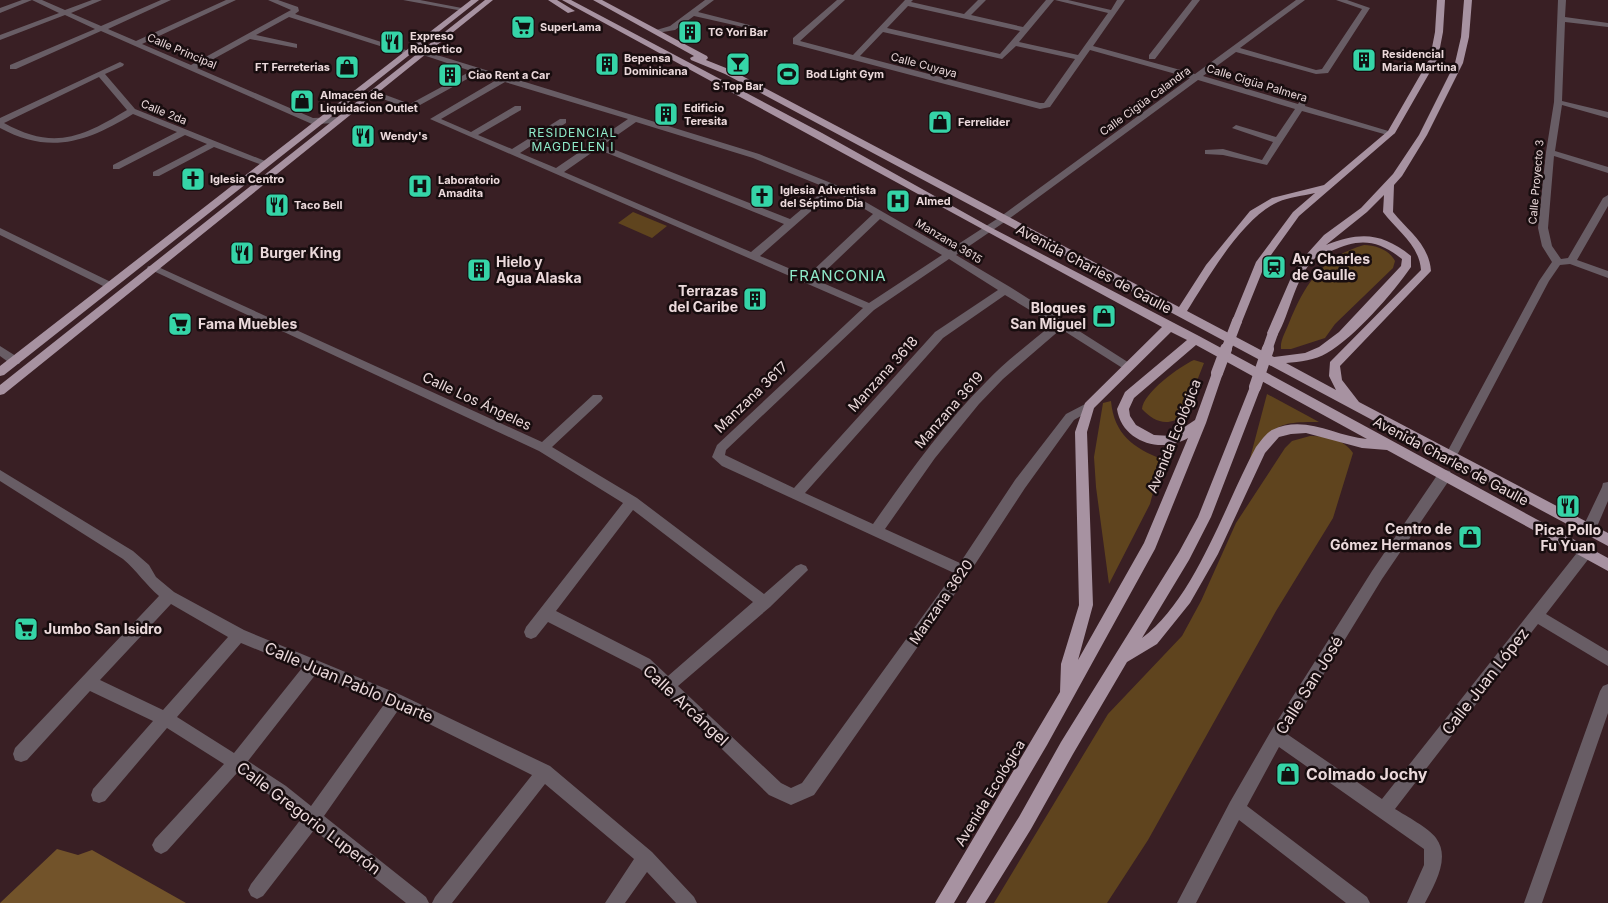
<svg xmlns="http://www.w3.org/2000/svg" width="1608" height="903" viewBox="0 0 1608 903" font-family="Inter,sans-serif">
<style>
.green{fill:#5f441e}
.forest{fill:#72532a}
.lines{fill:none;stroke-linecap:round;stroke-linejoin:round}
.minor{fill:#685d65;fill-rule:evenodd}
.primary{fill:#a792a1;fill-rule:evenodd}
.primary-bridge-far1{stroke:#a792a1;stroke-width:10}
.primary-bridge{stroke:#a792a1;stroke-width:12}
.labels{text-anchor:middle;stroke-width:5;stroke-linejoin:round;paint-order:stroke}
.far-poi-label{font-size:11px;font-weight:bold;fill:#ebd9db;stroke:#180d0f;text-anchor:start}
.far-street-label{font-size:11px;fill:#ebd9db;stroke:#180d0f}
.far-neighbourhood-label{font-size:12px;letter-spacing:1px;fill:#90eccb;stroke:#180d0f}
.poi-label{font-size:14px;font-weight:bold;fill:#ebd9db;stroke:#180d0f;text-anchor:start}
.street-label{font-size:14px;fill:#ebd9db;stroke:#180d0f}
.neighbourhood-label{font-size:15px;letter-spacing:1px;fill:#90eccb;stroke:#180d0f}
.near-street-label{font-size:16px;fill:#ebd9db;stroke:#180d0f}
.near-poi-label{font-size:16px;font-weight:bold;fill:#ebd9db;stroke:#180d0f;text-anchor:start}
</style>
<rect width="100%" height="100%" fill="#391f24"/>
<path class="green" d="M 633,212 L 667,226 L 652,238 L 618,223 Z
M 1364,245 C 1376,245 1389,250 1395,261 L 1393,268 L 1335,324 L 1325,338 L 1291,349 L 1281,349 C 1280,340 1286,331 1289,323 C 1305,284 1322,257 1364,245 Z
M 1194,360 L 1204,363 L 1184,414 C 1169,428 1154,422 1142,409 C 1143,393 1180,366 1194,360 Z
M 1267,394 L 1319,422 C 1272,421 1272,428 1248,466 Z
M 1111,401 C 1114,434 1133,448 1162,459 L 1150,504 L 1109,584 L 1096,487 L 1094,457 L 1103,403 Z
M 1310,436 C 1326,436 1344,439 1353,453 L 1333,518 L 1276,611 L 1148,840 L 1107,903 L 994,903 L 1108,714 L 1182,636 L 1201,601 L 1236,523 L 1285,448 L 1292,441 Z"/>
<path class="forest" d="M 57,849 L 78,855 L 92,850 L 186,903 L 0,903 Z"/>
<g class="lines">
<path class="minor" d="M 22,0 L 32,0 L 0,13 L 0,8 Z
M 32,0 L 42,0 L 65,10 L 92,0 L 102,0 L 71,13 L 101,26 L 161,0 L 171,0 L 108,29 L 136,41 L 226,0 L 236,0 L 142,44 L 191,65 L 291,10 L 268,0 L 278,0 L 298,7 L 299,11 L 295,14 L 412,52 L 405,54 L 289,17 L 256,35 L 297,44 L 297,48 L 250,39 L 197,68 L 313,118 L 339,117 L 343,120 L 339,123 L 312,124 L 101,31 L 16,69 L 10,69 L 10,65 L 95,29 L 65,15 L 0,40 L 0,35 L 59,13 Z
M 403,0 L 420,0 L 467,9 L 463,11 Z
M 705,0 L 714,0 L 698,12 L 769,30 L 765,32 L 694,16 L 675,30 L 657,33 L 653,31 L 670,26 Z
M 837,0 L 845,0 L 800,41 L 853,55 L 905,0 L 913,0 L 911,2 L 964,14 L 978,0 L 986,0 L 971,15 L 1023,27 L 1046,0 L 1054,0 L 1019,42 L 1078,55 L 1108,13 L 1055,0 L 1068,0 L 1111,10 L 1117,0 L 1125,0 L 1093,46 L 1195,74 L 1296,0 L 1305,0 L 1240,48 L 1316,70 L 1322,69 L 1362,9 L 1336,0 L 1347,0 L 1370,8 L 1328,73 L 1316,74 L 1236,52 L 1203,76 L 1298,104 L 1300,101 L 1306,101 L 1305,106 L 1395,133 L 1391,136 L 1302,111 L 1267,165 L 1223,155 L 1205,154 L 1205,150 L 1223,149 L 1262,160 L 1273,142 L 1232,128 L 1236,125 L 1276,137 L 1295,109 L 1198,80 L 1006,221 L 956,255 L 1010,287 L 1134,366 L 1132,369 L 1124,369 L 1061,329 L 1003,379 L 979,404 L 935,458 L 885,529 L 960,563 L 1015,480 L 1066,414 L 1089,402 L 1095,406 L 1093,409 L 1074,420 L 1025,488 L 968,575 L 814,795 L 791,805 L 769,795 L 640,669 L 548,622 L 536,637 L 531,639 L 526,637 L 524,632 L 526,627 L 623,503 L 539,451 L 147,268 L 148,266 L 156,266 L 542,442 L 593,395 L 601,395 L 603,398 L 601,401 L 552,447 L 637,498 L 764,594 L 796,566 L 801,564 L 806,566 L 808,570 L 770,607 L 678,686 L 781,783 L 791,788 L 802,783 L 954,573 L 722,466 L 712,457 L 717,445 L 863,308 L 430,119 L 498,79 L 478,73 L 411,110 L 368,93 L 375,91 L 410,104 L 471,71 L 417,53 L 424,51 L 759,154 L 836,185 L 949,250 L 1000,217 L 1190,78 L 1090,50 L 1050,107 L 1040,109 L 793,44 L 793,38 ZM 908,6 L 1020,31 L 1000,54 L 887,28 ZM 883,32 L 1002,59 L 1016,46 L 1075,59 L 1044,103 L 1040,103 L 860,56 ZM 505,82 L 628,119 L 556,168 L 520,153 L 566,123 L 566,119 L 560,119 L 512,149 L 478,135 L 521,110 L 521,106 L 515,106 L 471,132 L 441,119 ZM 636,122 L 753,158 L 827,188 L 790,219 L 603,145 ZM 597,149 L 784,224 L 751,252 L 564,172 ZM 834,191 L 873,214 L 807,276 L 760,256 ZM 880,219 L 942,255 L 869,303 L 816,280 ZM 949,259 L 998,290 L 935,332 L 794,488 L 725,455 L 726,450 L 874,310 ZM 1005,295 L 1053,324 C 1030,343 1006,361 986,382 C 943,425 908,474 873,524 L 805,493 L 943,338 ZM 633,510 L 753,602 L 668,676 L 650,659 L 556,611 Z
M 1192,0 L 1200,0 L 1155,59 L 1149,59 L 1149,55 Z
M 1558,0 L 1566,0 L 1565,17 L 1608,23 L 1608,27 L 1565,22 L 1562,101 L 1608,112 L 1608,118 L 1562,105 L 1555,151 L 1608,167 L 1608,173 L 1554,156 L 1548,228 L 1552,246 L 1561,259 L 1568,258 L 1603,198 L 1608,195 L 1608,206 L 1577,260 L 1608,271 L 1608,278 L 1570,264 L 1560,265 L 1549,281 L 1455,459 L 1447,459 L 1445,456 L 1539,281 L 1552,262 L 1542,246 L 1538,228 L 1546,152 L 1554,102 Z
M 120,62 L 124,64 L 123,66 L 105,74 L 135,109 L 270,163 L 265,166 L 214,147 L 159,176 L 153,176 L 153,172 L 207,144 L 185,135 L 119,169 L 113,169 L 113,165 L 177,132 L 133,114 C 87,142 50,155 0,128 L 0,118 ZM 99,77 L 127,110 C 81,138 53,150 4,123 Z
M 0,228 L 115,284 L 116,286 L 111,289 L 107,288 L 0,235 Z
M 0,346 L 19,358 L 21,361 L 19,364 L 11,364 L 0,356 Z
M 0,470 L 133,551 L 149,565 L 156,577 L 174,592 L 244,630 L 401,695 L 550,766 L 652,852 L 694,897 L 697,903 L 676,903 L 647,872 L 625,903 L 605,903 L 634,859 L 545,784 L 452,903 L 432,903 L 435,897 L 532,775 L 399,709 L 324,816 L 426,897 L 429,903 L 406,903 L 314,830 L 263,896 L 257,899 L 251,896 L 248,890 L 251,884 L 301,819 L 274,798 L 237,773 L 167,851 L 161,854 L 155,851 L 152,845 L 155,839 L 224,764 L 167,728 L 105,801 L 99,803 L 93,801 L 91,795 L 93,789 L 153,721 L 90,691 L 27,760 L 21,762 L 15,760 L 13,754 L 15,748 L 159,596 C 146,585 137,571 123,559 L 0,481 ZM 171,604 L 228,637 L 163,710 L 100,680 ZM 241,643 L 302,668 L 234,753 L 177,717 ZM 316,674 L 385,703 L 311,806 L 286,786 L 248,761 Z
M 1445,470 L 1450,471 L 1451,475 L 1450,479 L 1382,579 L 1287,734 L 1382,799 L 1580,549 L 1585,547 L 1590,549 L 1592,553 L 1590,557 L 1546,614 L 1608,651 L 1608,666 L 1538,624 L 1395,809 C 1406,816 1429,828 1436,838 C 1451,858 1434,885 1425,903 L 1407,903 L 1424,865 L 1424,849 L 1279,747 L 1247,806 L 1367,897 L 1370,903 L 1346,903 L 1239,820 L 1196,903 L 1177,903 L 1230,802 L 1271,731 L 1372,571 L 1440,471 Z
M 1608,482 L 1608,501 L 1596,529 L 1594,533 L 1589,535 L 1584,533 L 1582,529 L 1602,487 L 1603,483 Z
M 1608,684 L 1608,713 L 1542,903 L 1524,903 L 1600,691 L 1603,686 Z"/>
<path class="primary" d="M 471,0 L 479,0 L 4,375 L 0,376 L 0,366 Z
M 485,0 L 493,0 L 4,394 L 0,395 L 0,385 Z
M 548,0 L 557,0 L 575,11 L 568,13 Z
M 562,0 L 571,0 L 822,133 L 990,227 L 1199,336 L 1608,558 L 1608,571 L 1387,450 L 1362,448 L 1306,433 L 1291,434 L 1279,437 L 1265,453 L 1218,554 L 1190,603 L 1157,644 L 1127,662 L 1073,754 L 1031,829 L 985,903 L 966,903 L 1019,817 L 1061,742 L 1179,552 L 1198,517 L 1251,384 L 1255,383 L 1261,387 L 1211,517 L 1189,560 L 1142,638 C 1195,599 1225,504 1256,447 C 1260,442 1266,433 1272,430 C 1305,414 1334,436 1367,439 L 1196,345 L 1134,398 L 1129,409 L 1130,416 L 1136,425 L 1154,435 L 1171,436 L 1195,420 L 1213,370 L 1221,370 L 1223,373 L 1206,423 L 1155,549 L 1047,745 L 954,903 L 935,903 L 1060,692 L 1061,664 L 1079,605 L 1075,432 L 1085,403 L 1162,327 ZM 1171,332 L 1187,340 L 1125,392 L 1117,409 C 1122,442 1161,454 1188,438 L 1144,543 L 1078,660 L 1093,605 L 1087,432 L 1094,408 Z
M 593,0 L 602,0 L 707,56 L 708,58 L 706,60 L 731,70 L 1179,307 L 1206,265 L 1250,211 L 1272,198 L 1324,185 L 1388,131 L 1430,58 L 1435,32 L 1437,0 L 1445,0 L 1443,32 L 1438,58 L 1395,133 L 1299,216 L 1266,262 L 1241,324 L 1233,324 L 1232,321 L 1256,262 L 1293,212 L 1315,193 C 1303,196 1289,197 1278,202 C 1242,218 1208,278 1187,311 L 1274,357 L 1305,353 L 1319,347 L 1339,332 L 1401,266 L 1402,259 C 1377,239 1359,238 1331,251 C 1326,253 1317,256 1314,259 C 1294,280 1291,311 1277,336 L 1269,336 L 1267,333 L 1290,280 L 1306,255 L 1324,235 L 1361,208 L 1393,174 L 1419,135 L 1455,63 L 1461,37 L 1464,0 L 1472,0 L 1469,37 L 1463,63 L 1427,135 L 1402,176 L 1394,185 L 1393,212 C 1408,231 1429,244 1431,271 L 1340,366 L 1342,380 L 1359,402 L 1608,533 L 1608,546 L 725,74 L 691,60 L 690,58 L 694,56 ZM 1384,195 L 1383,212 C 1397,231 1419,244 1421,270 L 1330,362 L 1329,376 L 1336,390 L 1286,363 C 1300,362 1315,360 1327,353 C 1355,337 1393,293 1411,267 L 1411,256 C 1381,232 1360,232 1326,245 L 1367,212 Z"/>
<path class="primary-bridge-far1" d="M 1226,350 L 1237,321
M 1267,350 L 1273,333"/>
<path class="primary-bridge" d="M 1217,373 L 1226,349
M 1255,387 L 1268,349"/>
</g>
<defs>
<g id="supermarket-square" transform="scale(1.25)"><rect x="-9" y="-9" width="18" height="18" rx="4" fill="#35d4a7" stroke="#180d0f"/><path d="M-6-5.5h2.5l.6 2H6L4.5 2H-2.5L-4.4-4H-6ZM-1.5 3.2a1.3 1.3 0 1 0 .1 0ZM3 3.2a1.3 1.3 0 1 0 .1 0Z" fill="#111"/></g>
<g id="building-square" transform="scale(1.25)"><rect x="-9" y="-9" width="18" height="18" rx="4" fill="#35d4a7" stroke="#180d0f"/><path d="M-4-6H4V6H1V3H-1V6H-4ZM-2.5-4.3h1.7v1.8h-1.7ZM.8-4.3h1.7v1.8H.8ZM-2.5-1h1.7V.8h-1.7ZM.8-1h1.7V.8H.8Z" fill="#111"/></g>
<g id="restaurant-square" transform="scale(1.25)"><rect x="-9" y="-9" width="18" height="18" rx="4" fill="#35d4a7" stroke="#180d0f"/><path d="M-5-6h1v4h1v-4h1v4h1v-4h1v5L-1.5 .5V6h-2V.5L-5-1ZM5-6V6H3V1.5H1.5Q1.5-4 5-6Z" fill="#111"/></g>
<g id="bar-square" transform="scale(1.25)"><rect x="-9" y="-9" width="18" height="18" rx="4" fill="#35d4a7" stroke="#180d0f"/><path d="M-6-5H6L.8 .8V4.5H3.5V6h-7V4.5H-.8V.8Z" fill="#111"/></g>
<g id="shop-square" transform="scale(1.25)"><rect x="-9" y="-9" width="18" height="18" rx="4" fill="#35d4a7" stroke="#180d0f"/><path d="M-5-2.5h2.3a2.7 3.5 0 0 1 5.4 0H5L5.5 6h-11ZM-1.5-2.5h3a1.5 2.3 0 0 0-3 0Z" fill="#111"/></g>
<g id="stadium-square" transform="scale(1.25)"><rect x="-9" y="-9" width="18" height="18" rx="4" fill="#35d4a7" stroke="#180d0f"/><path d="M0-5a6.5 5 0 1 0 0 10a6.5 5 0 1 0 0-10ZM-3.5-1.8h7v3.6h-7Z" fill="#111"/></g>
<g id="church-square" transform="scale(1.25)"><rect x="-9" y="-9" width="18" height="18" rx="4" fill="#35d4a7" stroke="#180d0f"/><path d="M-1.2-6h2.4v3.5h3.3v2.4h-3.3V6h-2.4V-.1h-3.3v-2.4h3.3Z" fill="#111"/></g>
<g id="hospital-square" transform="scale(1.25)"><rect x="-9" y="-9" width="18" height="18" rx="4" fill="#35d4a7" stroke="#180d0f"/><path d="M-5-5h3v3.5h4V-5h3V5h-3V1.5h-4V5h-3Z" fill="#111"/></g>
<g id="station-square" transform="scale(1.25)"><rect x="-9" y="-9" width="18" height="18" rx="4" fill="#35d4a7" stroke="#180d0f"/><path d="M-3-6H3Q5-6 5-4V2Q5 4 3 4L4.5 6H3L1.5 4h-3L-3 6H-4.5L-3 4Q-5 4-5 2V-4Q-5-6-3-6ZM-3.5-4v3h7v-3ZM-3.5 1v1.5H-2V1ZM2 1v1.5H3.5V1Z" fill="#111"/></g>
</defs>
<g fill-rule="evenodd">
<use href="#supermarket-square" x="523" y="27"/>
<use href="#building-square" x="690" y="32"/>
<use href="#restaurant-square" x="392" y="42"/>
<use href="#building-square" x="1364" y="60"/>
<use href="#building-square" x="607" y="64"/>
<use href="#bar-square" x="738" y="64"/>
<use href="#shop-square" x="347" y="67"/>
<use href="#stadium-square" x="788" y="74"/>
<use href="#building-square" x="450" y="75"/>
<use href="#shop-square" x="302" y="101"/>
<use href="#building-square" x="666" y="114"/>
<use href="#shop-square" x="940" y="122"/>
<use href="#restaurant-square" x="363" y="136"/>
<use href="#church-square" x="193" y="179"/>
<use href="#hospital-square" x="420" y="186"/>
<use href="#church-square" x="762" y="196"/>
<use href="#hospital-square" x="898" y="201"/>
<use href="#restaurant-square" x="277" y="205"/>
<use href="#restaurant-square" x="242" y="253"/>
<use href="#station-square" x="1274" y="267"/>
<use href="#building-square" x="479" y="270"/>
<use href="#building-square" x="755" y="299"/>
<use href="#shop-square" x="1104" y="316"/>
<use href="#supermarket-square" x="180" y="324"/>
<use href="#restaurant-square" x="1568" y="506"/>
<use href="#shop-square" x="1470" y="537"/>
<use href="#supermarket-square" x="26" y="629"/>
<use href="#shop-square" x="1288" y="774"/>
</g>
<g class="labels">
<g class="far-poi-label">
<text x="540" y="31">SuperLama</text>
<text x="708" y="36">TG Yori Bar</text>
<text x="410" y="40">Expreso<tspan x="410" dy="13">Robertico</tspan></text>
<text x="1382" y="58">Residencial<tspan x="1382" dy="13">Maria Martina</tspan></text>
<text x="624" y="62">Bepensa<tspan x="624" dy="13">Dominicana</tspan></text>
<text x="330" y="71" text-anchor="end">FT Ferreterias</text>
<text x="806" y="78">Bod Light Gym</text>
<text x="468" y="79">Ciao Rent a Car</text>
<text x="738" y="90" text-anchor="middle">S Top Bar</text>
<text x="320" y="99">Almacen de<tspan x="320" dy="13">Liquidacion Outlet</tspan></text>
<text x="684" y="112">Edificio<tspan x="684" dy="13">Teresita</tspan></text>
<text x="958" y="126">Ferrelider</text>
<text x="380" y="140">Wendy's</text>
<text x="210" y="183">Iglesia Centro</text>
<text x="438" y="184">Laboratorio<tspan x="438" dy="13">Amadita</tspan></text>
<text x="780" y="194">Iglesia Adventista<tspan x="780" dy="13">del Séptimo Dia</tspan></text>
<text x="916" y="205">Almed</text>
<text x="294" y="209">Taco Bell</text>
</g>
<g class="far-street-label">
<text transform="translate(182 51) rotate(23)" y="4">Calle Principal</text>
<text transform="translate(924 65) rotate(15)" y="4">Calle Cuyaya</text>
<text transform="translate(1257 83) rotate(17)" y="4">Calle Cigüa Palmera</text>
<text transform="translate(1145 101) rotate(-36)" y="4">Calle Cigüa Calandra</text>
<text transform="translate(164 112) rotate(22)" y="4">Calle 2da</text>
<text transform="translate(1536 182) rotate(-85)" y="4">Calle Proyecto 3</text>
<text transform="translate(949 241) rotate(31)" y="4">Manzana 3615</text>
</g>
<g class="far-neighbourhood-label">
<text x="573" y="137">RESIDENCIAL<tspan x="573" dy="14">MAGDELEN I</tspan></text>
</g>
<g class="poi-label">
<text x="260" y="258">Burger King</text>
<text x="1292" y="264">Av. Charles<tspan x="1292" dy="16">de Gaulle</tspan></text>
<text x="496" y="267">Hielo y<tspan x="496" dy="16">Agua Alaska</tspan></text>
<text x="738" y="296" text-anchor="end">Terrazas<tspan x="738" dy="16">del Caribe</tspan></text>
<text x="1086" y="313" text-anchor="end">Bloques<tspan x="1086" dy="16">San Miguel</tspan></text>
<text x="198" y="329">Fama Muebles</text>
<text x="1452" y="534" text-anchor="end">Centro de<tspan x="1452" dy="16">Gómez Hermanos</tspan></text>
<text x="1568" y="535" text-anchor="middle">Pica Pollo<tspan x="1568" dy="16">Fu Yuan</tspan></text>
<text x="44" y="634">Jumbo San Isidro</text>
</g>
<g class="street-label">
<text transform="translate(1094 269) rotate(28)" y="5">Avenida Charles de Gaulle</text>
<text transform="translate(883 374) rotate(-48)" y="5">Manzana 3618</text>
<text transform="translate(751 397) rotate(-44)" y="5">Manzana 3617</text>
<text transform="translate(477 401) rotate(25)" y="5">Calle Los Ángeles</text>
<text transform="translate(949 410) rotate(-49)" y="5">Manzana 3619</text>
<text transform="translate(1174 436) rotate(-68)" y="5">Avenida Ecológica</text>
<text transform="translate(1451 461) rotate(28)" y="5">Avenida Charles de Gaulle</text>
<text transform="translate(941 602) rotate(-55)" y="5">Manzana 3620</text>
<text transform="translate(990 793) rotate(-59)" y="5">Avenida Ecológica</text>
</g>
<g class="neighbourhood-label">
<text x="838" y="281">FRANCONIA</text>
</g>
<g class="near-street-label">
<text transform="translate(1485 681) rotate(-52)" y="6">Calle Juan López</text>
<text transform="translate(349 682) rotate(23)" y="6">Calle Juan Pablo Duarte</text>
<text transform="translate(1309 685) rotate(-58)" y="6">Calle San José</text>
<text transform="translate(686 705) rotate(43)" y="6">Calle Arcángel</text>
<text transform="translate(309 818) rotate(37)" y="6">Calle Gregorio Luperón</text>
</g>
<g class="near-poi-label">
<text x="1306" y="780">Colmado Jochy</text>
</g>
</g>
</svg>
